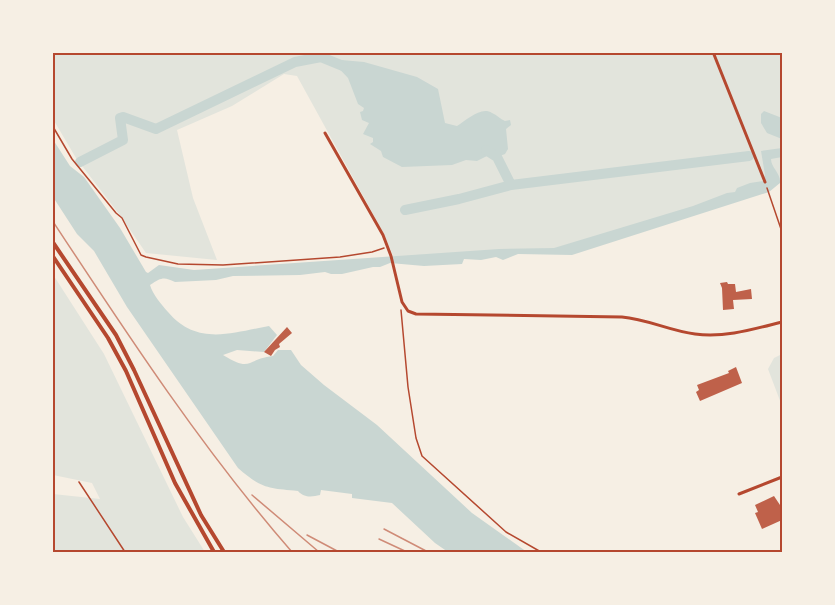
<svg xmlns="http://www.w3.org/2000/svg" width="835" height="605" viewBox="0 0 835 605" font-family="'DejaVu Sans',sans-serif">
<style>
.green{fill:#e2e4dc}
.water{fill:#c9d6d2}
.lines{fill:none;stroke-linecap:round;stroke-linejoin:round}
.river{stroke:#c9d6d2;stroke-width:10}
.building{fill:#bf614a}
.path{stroke:#b5482f;stroke-width:1.5}
.minor{stroke:#b5482f;stroke-width:3}
.secondary{stroke:#b5482f;stroke-width:4}
.rail{stroke:#cf8b77;stroke-width:1.5}
.neatline{fill:none;stroke:#b5482f;stroke-width:2}
</style>
<rect width="100%" height="100%" fill="#f6efe4"/>
<path class="green" d="M 53,53 L 782,53 L 782,180 L 558,248 L 394,258 L 384,234 L 297,76 L 284,74 L 232,106 L 177,130 L 193,198 L 217,260 L 146,253 L 122,218 L 76,158 L 53,119 Z
M 52,273 L 104,354 L 183,517 L 205,552 L 53,552 L 53,494 L 100,499 L 92,483 L 53,475 Z
M 782,354 L 782,406 L 768,369 L 774,358 Z"/>
<path class="water" d="M 330,59 L 364,62 L 417,77 L 438,89 L 445,123 L 457,126 C 467,120 481,106 492,113 C 497,115 500,119 505,121 L 510,120 L 511,125 L 506,129 L 508,149 L 505,154 L 497,157 L 487,156 L 477,161 L 466,160 L 452,165 L 402,167 L 383,157 L 381,151 L 370,144 L 373,142 L 373,138 L 363,134 L 369,123 L 362,120 L 360,112 L 363,111 L 364,108 L 358,104 L 348,78 Z
M 764,111 L 782,118 L 782,139 L 767,133 L 761,123 L 761,114 Z
M 52,138 L 70,166 L 84,177 L 120,228 L 146,272 L 148,273 L 159,265 L 194,270 L 499,249 L 554,248 L 693,206 L 727,193 L 735,192 L 737,188 L 750,183 L 763,181 L 765,175 L 761,151 L 782,148 L 782,157 L 771,159 C 771,168 781,173 780,183 L 769,192 L 572,255 L 518,254 L 503,260 L 496,257 L 481,260 L 464,259 L 462,264 L 424,266 L 390,263 L 380,267 L 373,267 L 342,274 L 331,274 L 325,272 L 300,275 L 233,276 L 216,280 L 175,282 C 164,277 162,277 150,285 C 153,295 161,304 168,312 C 197,346 231,333 269,326 L 277,335 L 264,352 L 237,350 L 223,355 C 252,373 246,359 273,356 L 278,350 L 291,350 L 301,365 L 324,385 L 377,425 L 472,513 L 527,552 L 448,552 L 435,543 L 392,503 L 352,498 L 352,494 L 321,490 L 320,495 C 312,497 304,498 298,491 C 268,488 262,489 238,468 L 127,307 L 94,251 L 77,234 L 53,197 Z"/>
<g class="lines">
<path class="river" d="M 486,150 L 497,157 L 511,185 L 749,156
M 80,162 L 123,140 L 120,118 L 123,117 L 156,129 L 295,62 L 321,57 L 343,66
M 405,210 L 459,199 L 511,185"/>
</g>
<path class="building" d="M 727,282 L 728,284 L 735,284 L 736,292 L 751,289 L 752,299 L 733,300 L 734,309 L 723,310 L 722,288 L 720,283 Z
M 287,327 L 292,333 L 279,344 L 280,347 L 275,350 L 271,356 L 264,352 Z
M 736,367 L 742,383 L 700,401 L 696,392 L 699,390 L 697,385 L 729,373 L 728,371 Z
M 774,496 L 782,508 L 782,520 L 762,529 L 755,513 L 758,512 L 755,505 Z"/>
<g class="lines">
<path class="path" d="M 52,125 L 72,159 L 116,213 L 122,218 L 141,255 L 146,257 L 178,264 L 223,265 L 340,257 L 372,252 L 384,248
M 767,188 L 782,232
M 401,310 L 408,387 L 416,438 L 422,456 L 506,532 L 541,552
M 79,482 L 125,552"/>
<path class="minor" d="M 713,52 L 765,182
M 325,133 L 383,235 L 391,256 L 402,302 L 408,311 L 416,314 L 622,317 C 647,319 670,331 695,334 C 725,338 754,329 782,322
M 739,494 L 782,477"/>
<path class="secondary" d="M 52,241 L 116,335 L 134,370 L 201,515 L 224,552
M 52,255 L 108,338 L 126,371 L 175,483 L 214,552"/>
<path class="rail" d="M 52,220 C 127,334 203,450 292,552
M 252,495 L 319,552
M 384,529 L 428,552
M 307,535 L 339,552
M 379,539 L 407,552
M 382,552 L 384,552"/>
</g>
<rect width="835" height="605" fill="none" stroke="#f6efe4" stroke-width="108"/>
<rect x="54" y="54" width="727" height="497" class="neatline"/>
</svg>
